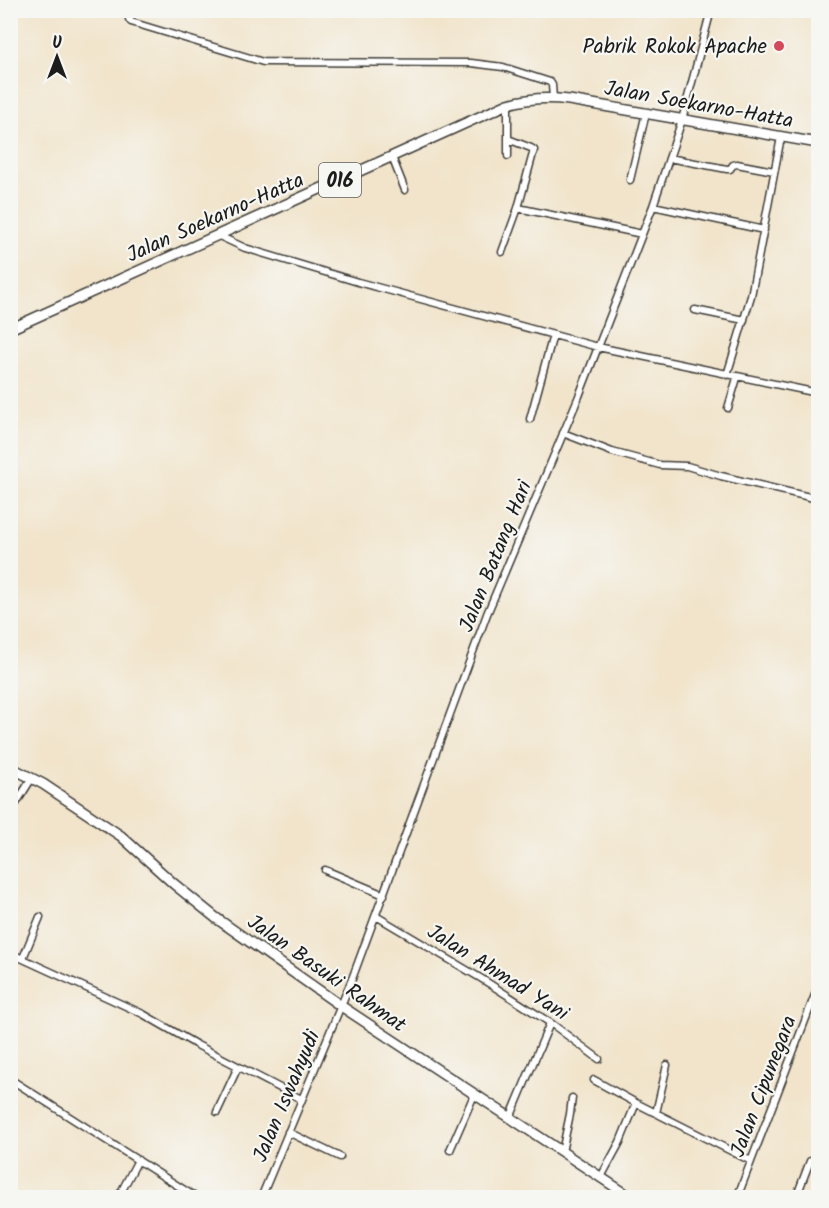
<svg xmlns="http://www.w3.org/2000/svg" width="829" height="1208" viewBox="0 0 829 1208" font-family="Kalam,sans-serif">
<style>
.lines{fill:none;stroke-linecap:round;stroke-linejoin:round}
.street-casing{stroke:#3c3a36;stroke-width:9}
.secondary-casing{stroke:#3c3a36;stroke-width:12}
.primary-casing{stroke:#3c3a36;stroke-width:12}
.street{stroke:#fff;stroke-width:6}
.secondary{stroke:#fff;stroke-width:9}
.primary{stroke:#fff;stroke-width:9}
.poi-dot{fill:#d1495b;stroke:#f6f6f2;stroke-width:2}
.labels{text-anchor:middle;stroke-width:4.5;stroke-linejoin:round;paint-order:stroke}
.shield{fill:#f6f6f2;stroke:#5d5d5c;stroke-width:1.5}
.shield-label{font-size:20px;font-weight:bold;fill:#1c1c1c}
.poi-label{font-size:21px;fill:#1c1c1c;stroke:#f6f6f2;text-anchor:end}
.street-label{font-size:21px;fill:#1c1c1c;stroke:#f6f6f2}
</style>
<rect width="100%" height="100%" fill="#f6f6f2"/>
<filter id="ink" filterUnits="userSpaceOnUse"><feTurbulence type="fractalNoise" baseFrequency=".0167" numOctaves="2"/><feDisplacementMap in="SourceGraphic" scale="12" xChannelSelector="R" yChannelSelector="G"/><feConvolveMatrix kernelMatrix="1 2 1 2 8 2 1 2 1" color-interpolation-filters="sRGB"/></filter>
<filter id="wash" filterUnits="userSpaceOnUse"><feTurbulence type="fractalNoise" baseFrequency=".008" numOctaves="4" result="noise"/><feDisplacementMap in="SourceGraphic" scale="24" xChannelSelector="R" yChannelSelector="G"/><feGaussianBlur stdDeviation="1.35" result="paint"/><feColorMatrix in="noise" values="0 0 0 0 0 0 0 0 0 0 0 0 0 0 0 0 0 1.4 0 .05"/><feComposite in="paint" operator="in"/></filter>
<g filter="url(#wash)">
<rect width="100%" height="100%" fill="#f1e4cb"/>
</g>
<g filter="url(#ink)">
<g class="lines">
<g class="street-casing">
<path id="street" d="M 131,10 L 129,19 L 131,22 L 263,62 L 471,63 L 503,67 L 550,82 L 552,85 L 553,98
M 508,104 L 508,156
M 392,157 L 405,190
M 669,158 L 727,169 L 730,169 L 733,165 L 737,164 L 774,171
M 630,180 L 646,113
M 653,206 L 764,230
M 518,208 L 642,234
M 217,235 L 245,248 L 358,282 L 598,347 L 818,393
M 502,252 L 518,208 L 534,150 L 531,148 L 508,139
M 695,310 L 744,320
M 727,375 L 751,296 L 781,137
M 728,408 L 737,378
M 530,419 L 553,335
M 563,433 L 612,452 L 660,465 L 687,466 L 721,476 L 818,499
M 10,813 L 32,778
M 325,870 L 384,895
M 376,916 L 482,979 L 552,1024 L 599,1059
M 10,953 L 143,1014 L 197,1045 L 301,1099
M 23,958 L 40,917
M 10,1079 L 197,1198
M 594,1080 L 636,1103 L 751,1161
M 217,1112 L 238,1067
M 656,1113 L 667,1065
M 510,1118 L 550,1023
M 288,1132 L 340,1157
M 450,1150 L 474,1095
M 562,1152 L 570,1114 L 572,1098
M 601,1177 L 620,1142 L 636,1103
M 118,1198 L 138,1160
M 261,1198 L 352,979 L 487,614 L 579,396 L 653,206 L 682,120 L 711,10
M 737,1198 L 818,987
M 796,1198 L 810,1161"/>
</g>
<g class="secondary-casing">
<path id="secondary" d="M 10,767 L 43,784 L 121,836 L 174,884 L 216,918 L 341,1006 L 632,1198"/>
</g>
<g class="primary-casing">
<path id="primary" d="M 10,329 L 508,104 C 529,98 547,97 569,100 L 818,143"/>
</g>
<use href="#street" class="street"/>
<use href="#secondary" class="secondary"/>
<use href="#primary" class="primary"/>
</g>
</g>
<circle class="poi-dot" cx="779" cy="46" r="6"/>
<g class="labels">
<rect class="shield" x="319" y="163" width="42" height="34" rx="4.5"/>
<g class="shield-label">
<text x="340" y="187">016</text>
</g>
<g class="poi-label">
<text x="767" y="53">Pabrik Rokok Apache</text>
</g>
<g class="street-label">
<text transform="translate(699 104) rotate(10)" y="7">Jalan Soekarno-Hatta</text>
<text transform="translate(215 217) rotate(-24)" y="7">Jalan Soekarno-Hatta</text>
<text transform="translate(495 556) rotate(-68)" y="7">Jalan Batang Hari</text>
<text transform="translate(498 972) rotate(32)" y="7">Jalan Ahmad Yani</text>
<text transform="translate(327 973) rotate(35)" y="7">Jalan Basuki Rahmat</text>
<text transform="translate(763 1086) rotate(-69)" y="7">Jalan Cipunegara</text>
<text transform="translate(286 1096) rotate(-67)" y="7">Jalan Iswahyudi</text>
</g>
</g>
<rect width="829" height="1208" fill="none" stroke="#f6f6f2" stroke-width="36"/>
<g transform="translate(57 57)" stroke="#f6f6f2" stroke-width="4.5" paint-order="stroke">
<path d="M0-4.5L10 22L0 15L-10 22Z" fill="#1c1c1c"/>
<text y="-9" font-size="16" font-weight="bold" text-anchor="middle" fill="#1c1c1c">U</text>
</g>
</svg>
